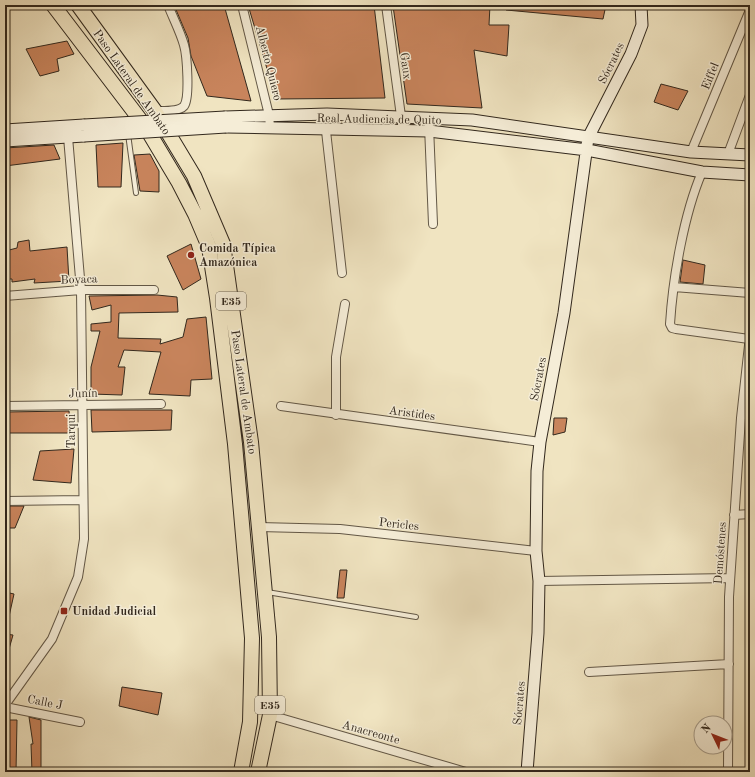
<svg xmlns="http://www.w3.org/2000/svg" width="755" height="777" viewBox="0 0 755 777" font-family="'Old Standard TT',serif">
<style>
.building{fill:#c8845c;stroke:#32281d}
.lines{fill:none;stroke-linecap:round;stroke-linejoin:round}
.lane-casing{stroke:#625746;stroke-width:6}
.street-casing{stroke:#625746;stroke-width:10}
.secondary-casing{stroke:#32281d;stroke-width:13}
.highway-casing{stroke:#32281d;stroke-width:16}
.lane{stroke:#f5edd7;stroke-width:4}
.street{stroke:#f5edd7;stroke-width:8}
.secondary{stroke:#f5edd7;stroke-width:11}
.highway{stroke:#f0e4c1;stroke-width:14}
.secondary-bridge-casing{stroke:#32281d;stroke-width:13;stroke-linecap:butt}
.secondary-bridge{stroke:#f5edd7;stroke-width:11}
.poi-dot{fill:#8f2418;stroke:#f5edd7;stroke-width:1.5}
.labels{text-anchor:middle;stroke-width:3;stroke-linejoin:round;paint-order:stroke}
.shield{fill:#f5edd7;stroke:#6c6355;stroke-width:1}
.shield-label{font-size:11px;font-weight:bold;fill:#32281d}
.street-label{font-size:12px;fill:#32281d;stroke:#f5edd7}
.poi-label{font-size:12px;font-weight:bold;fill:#32281d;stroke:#f5edd7;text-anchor:start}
</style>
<rect width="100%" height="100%" fill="#f0e4c1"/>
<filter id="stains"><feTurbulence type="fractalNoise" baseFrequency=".005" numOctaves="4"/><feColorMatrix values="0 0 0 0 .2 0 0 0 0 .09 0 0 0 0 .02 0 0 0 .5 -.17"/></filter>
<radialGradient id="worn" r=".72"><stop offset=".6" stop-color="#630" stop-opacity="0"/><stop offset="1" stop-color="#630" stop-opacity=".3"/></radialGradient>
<path class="building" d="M 174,5 L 224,5 L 251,101 L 207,96 L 191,56 L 188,38 Z
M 248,5 L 374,5 L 385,98 L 276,99 Z
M 490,5 L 489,25 L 509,25 L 507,56 L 474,50 L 482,108 L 407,104 L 393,6 Z
M 506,5 L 606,5 L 603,19 L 506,10 Z
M 67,41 L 74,54 L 57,59 L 59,71 L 40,76 L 26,49 Z
M 661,84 L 688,91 L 678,110 L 654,102 Z
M 123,143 L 121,187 L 98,187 L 96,145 Z
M 54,145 L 60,159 L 5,166 L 5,148 Z
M 150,154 L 159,171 L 159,192 L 140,191 L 134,155 Z
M 29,240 L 30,251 L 67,247 L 69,281 L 34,283 L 35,279 L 12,282 L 12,279 L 5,279 L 5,251 L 17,248 L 18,242 Z
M 191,244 L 201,279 L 183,290 L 167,256 Z
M 683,260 L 705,265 L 703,284 L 680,282 Z
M 157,295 L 177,297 L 178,312 L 119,313 L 118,338 L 161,339 L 160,344 L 183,337 L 187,319 L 206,317 L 212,379 L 191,380 L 190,396 L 149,394 L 161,352 L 124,350 L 118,367 L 125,367 L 122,395 L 91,394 L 91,367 L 100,331 L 91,331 L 91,324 L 111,322 L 111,305 L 92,310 L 89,296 Z
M 91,410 L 172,410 L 171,430 L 92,432 Z
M 69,411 L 71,433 L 5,433 L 5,412 Z
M 554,418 L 567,418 L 565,432 L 553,435 Z
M 74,449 L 71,483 L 33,480 L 40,451 Z
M 5,506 L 24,506 L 15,528 L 5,528 Z
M 340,570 L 347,570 L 344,598 L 337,598 Z
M 5,592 L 14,594 L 8,621 L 5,621 Z
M 5,634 L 13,635 L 7,656 L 5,656 Z
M 122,687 L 162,693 L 158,715 L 119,706 Z
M 29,717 L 41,720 L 41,772 L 32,772 L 31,744 L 33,744 Z
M 9,720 L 17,720 L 16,772 L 8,772 Z"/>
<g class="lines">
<g class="lane-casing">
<path id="lane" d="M 128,134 L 136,193
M 267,592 L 416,617"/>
</g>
<g class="street-casing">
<path id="street" d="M 242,5 L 269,115 L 270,127
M 386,5 L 403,131
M 155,111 C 162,111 179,112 184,106 C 190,98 187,55 184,45 C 180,31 173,18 168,5
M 429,126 L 433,224
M 326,131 L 342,273
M 691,152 L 750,10
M 728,154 L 750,95
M 702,172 C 684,214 673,277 670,324 L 672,328 L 676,329 L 749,339
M 674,287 L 750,293
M 5,296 L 81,290 L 154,290
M 5,406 L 161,404
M 281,406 L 540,442
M 336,415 L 336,357 L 345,304
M 5,501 L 83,500
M 734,515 L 750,514
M 259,527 L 340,529 L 536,551
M 539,581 L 730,578
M 589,672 L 729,664
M 5,705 L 52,639 L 78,577 L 84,539 L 81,290 L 68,137
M 5,707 L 80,722
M 270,715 L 466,772
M 728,772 L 729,597 L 741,418 L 750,336"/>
</g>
<g class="secondary-casing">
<path id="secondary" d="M 225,117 L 327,114 L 472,120 L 691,152 L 750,155
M 226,127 L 429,131 L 587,150 L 702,172 L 750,175
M 5,130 L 84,125
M 5,141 L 84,136
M 527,772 L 538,633 L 539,581 L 536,551 L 537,471 L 540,442 L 564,313 L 588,138 L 631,54 L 642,25 L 641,5"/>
</g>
<g class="highway-casing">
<path id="highway" d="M 53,5 L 145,126 L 179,183 L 195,214 L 209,247 L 217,298 L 235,444 L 252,638 L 250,722 L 241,772
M 78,5 L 155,111 L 194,176 L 223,244 L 251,442 L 269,637 L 270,715 L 258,772"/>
</g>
<use href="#lane" class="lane"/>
<use href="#street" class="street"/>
<use href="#secondary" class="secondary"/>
<use href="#highway" class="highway"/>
<g class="secondary-bridge-casing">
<path id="secondary-bridge" d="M 84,125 L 225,117
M 84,136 L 226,127"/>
</g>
<use href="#secondary-bridge" class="secondary-bridge"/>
</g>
<g class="poi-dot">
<circle cx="191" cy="255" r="4"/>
<rect x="60" y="607" width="8" height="8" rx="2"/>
</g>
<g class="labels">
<g class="shield">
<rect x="216" y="292" width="30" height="18" rx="3"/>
<rect x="255" y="696" width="30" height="18" rx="3"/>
</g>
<g class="shield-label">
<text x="231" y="305">E35</text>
<text x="270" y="709">E35</text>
</g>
<g class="street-label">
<text transform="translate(269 63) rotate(76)" y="4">Alberto Quiero</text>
<text transform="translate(611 63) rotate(-64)" y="4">Sócrates</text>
<text transform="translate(406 66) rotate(82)" y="4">Gaux</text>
<text transform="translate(710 76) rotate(-68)" y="4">Eiffel</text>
<text transform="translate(132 82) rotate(55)" y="4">Paso Lateral de Ambato</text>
<text transform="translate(379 119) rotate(1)" y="4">Real Audiencia de Quito</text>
<text transform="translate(79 279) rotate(-2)" y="4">Boyaca</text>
<text transform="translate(538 379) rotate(-79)" y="4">Sócrates</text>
<text transform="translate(244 392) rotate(82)" y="4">Paso Lateral de Ambato</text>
<text transform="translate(83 393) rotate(-1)" y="4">Junín</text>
<text transform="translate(412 413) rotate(8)" y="4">Aristides</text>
<text transform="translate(71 431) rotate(-90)" y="4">Tarqui</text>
<text transform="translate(399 524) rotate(6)" y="4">Pericles</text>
<text transform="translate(720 553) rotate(-86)" y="4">Demóstenes</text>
<text transform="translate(45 702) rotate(11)" y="4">Calle J</text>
<text transform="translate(519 703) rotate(-85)" y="4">Sócrates</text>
<text transform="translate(371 732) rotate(16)" y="4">Anacreonte</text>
</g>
<g class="poi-label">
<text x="199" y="252">Comida Típica<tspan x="199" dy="14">Amazónica</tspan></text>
<text x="72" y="615">Unidad Judicial</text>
</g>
</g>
<rect width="755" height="777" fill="none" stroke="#f0e4c1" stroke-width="20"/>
<rect x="6" y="6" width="743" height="765" fill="none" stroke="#32281d" stroke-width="2"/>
<rect x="10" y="10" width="735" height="757" fill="none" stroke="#32281d"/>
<g transform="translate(713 735) rotate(313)"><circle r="19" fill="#f5edd7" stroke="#a79e8d"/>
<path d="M0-3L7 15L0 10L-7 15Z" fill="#8f2418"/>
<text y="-6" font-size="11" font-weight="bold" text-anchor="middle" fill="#32281d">N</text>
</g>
<rect width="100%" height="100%" filter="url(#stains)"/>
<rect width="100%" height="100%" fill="url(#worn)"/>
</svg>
